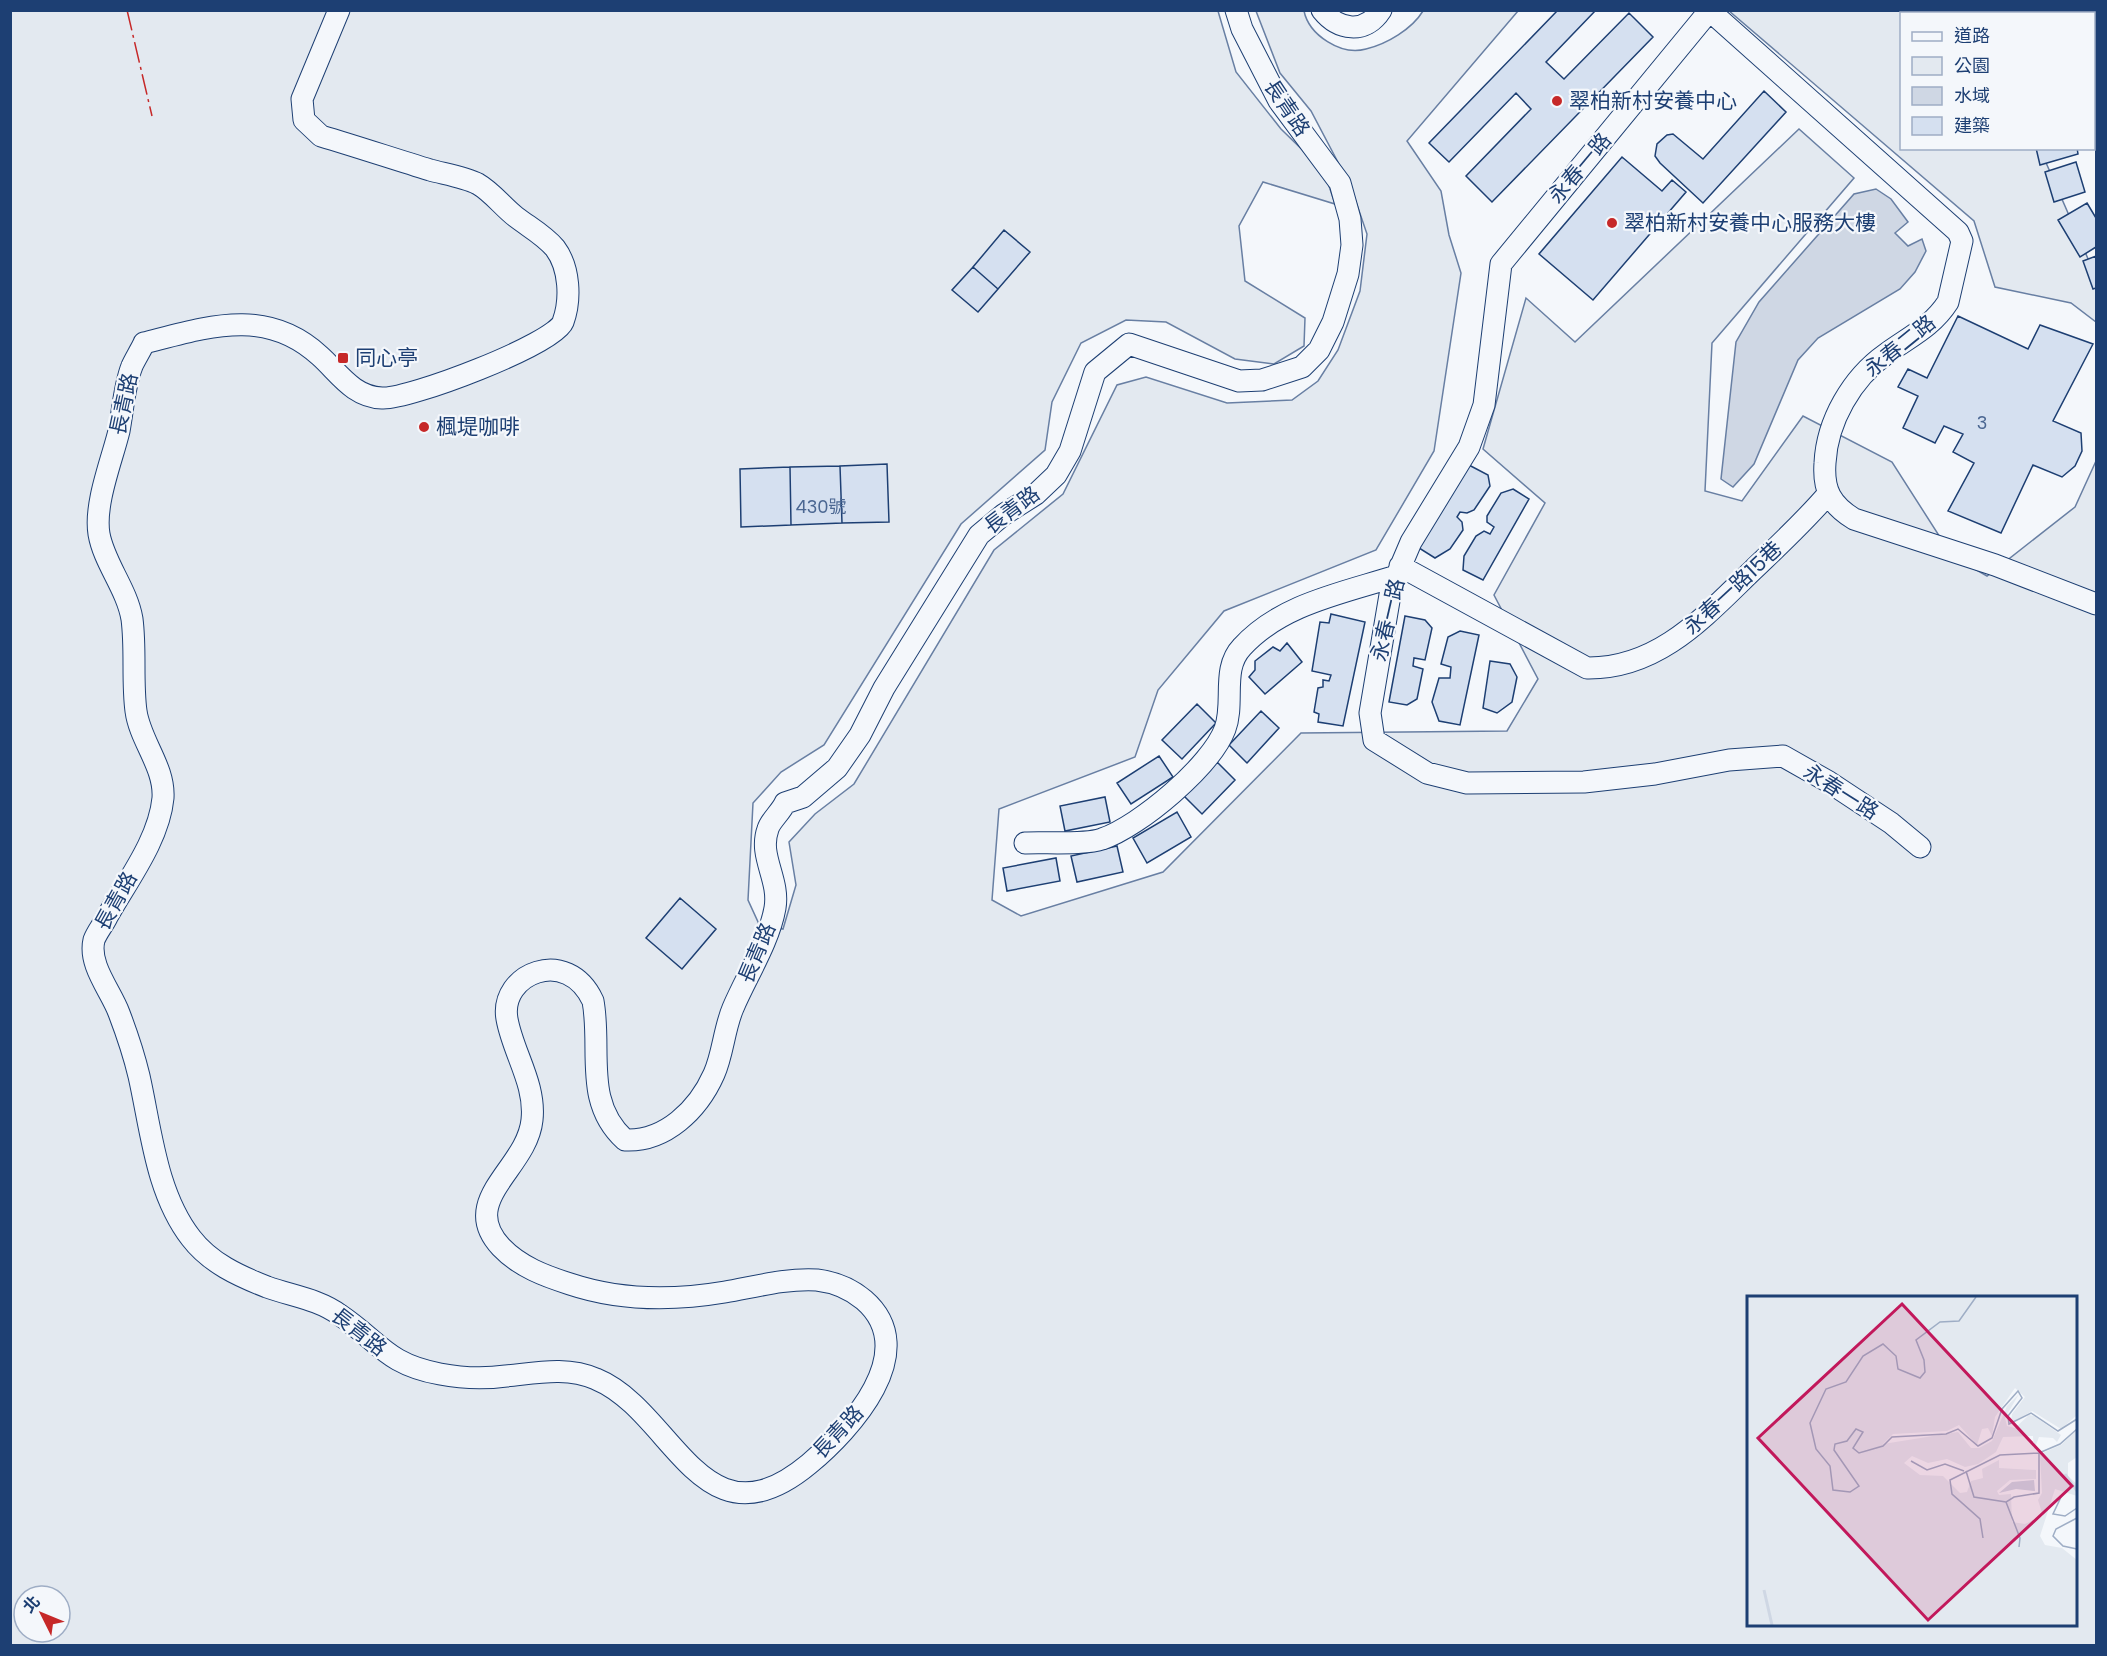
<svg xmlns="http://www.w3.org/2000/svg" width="2107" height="1656" viewBox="0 0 2107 1656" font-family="Poppins,'Noto Sans TC',sans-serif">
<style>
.green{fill:#e3e9f0;stroke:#687fa3;stroke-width:1.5;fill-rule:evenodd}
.water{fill:#cfd7e4;stroke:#687fa3;stroke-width:1.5}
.building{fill:#d5e0f0;stroke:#1d3f73;stroke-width:1.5}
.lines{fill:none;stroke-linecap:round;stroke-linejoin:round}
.minor-casing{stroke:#1d3f73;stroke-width:23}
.minor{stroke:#f4f7fb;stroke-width:21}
.power{stroke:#c62828;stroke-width:1.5;stroke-dasharray:21 4.5 3 4.5;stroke-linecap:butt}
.poi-dot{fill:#c62828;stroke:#f4f7fb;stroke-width:2}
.labels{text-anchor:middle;stroke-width:4.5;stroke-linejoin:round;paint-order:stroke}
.number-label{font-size:18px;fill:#4b6792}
.poi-label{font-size:21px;fill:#1d3f73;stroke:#f4f7fb;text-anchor:start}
.street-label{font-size:21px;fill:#1d3f73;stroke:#f4f7fb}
.inset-river{fill:none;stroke:#cfd7e4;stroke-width:3}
.inset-road{fill:none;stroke:#9eadc5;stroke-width:1.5}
.view{fill:#c2185b;fill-opacity:0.15;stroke:#c2185b;stroke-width:3}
.inset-edge{fill:none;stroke:#1d3f73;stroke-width:3}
</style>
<rect width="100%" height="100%" fill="#f4f7fb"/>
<path class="green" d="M 1728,10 L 2096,11 L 2096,62 L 2094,63 L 2094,14 L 1902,14 L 1902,148 L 2040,149 L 2096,277 L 2096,322 L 2071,303 L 1995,287 L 1974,221 Z
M 11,11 L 1218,11 L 1236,72 L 1281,129 L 1324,171 L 1335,204 L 1263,182 L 1239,226 L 1245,281 L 1305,318 L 1304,346 L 1274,364 L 1235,359 L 1166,322 L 1126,320 L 1081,343 L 1052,402 L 1045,450 L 961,524 L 824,745 L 781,772 L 753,803 L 748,900 L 759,924 L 783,929 L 796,885 L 789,842 L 815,814 L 854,784 L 994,550 L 1063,494 L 1117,385 L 1146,377 L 1227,403 L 1292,400 L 1318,381 L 1338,350 L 1360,291 L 1367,234 L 1351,187 L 1311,111 L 1280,73 L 1256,11 L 1304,11 C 1309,35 1341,56 1366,49 C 1387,44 1412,29 1423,11 L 1518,11 L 1407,141 L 1441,191 L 1449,235 L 1461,273 L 1434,451 L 1376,550 L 1224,611 L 1158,690 L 1135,757 L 999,809 L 992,900 L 1021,916 L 1163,872 L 1301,733 L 1507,731 L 1538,679 L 1494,595 L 1545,503 L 1483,449 L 1526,298 L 1575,342 L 1799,129 L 1854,178 L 1712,343 L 1705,491 L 1742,501 L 1803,416 L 1892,462 L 1952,556 L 1987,576 L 2075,507 L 2096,461 L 2096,1645 L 11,1646 ZM 1748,1298 L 2076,1298 L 2076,1624 L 1748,1624 ZM 24,1596 L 60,1596 L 60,1632 L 24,1632 Z"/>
<path class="water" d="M 1876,189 L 1891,199 L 1908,222 L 1895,233 L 1908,246 L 1922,239 L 1926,251 L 1915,272 L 1900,289 L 1818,338 L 1798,360 L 1754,464 L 1733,487 L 1721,479 L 1736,342 L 1759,302 L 1854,194 Z"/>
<path class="building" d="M 1558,10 L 1596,10 L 1546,62 L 1564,79 L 1629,13 L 1653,37 L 1492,202 L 1466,176 L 1531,109 L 1516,93 L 1449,162 L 1429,143 Z
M 1764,91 L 1786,112 L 1703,203 L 1660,163 L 1655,156 L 1657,144 L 1667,135 L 1673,134 L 1703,159 Z
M 2036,148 L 2077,148 L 2078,154 L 2040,165 Z
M 1622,157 L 1662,191 L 1672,180 L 1686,192 L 1593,300 L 1539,254 Z
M 2076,162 L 2085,192 L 2054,202 L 2045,172 Z
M 2087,203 L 2096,218 L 2096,247 L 2080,257 L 2058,220 Z
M 1004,230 L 1030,252 L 998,289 L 973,267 Z
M 2096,256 L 2096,288 L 2093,289 L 2083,261 Z
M 973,267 L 998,289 L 978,312 L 952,290 Z
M 1958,316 L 2028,349 L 2040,325 L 2093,344 L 2053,421 L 2081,433 L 2082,451 L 2075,466 L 2062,477 L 2033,465 L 2001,533 L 1948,511 L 1974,463 L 1953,452 L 1963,434 L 1944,426 L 1935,443 L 1903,428 L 1918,396 L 1898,387 L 1908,369 L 1927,378 Z
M 887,464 L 889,522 L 842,523 L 840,466 Z
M 1467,464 L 1488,475 L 1490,486 L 1474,510 L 1467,513 L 1460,512 L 1457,517 L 1462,522 L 1463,530 L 1450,549 L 1435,558 L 1419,548 Z
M 840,466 L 842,523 L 791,525 L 790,467 Z
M 790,467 L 791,525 L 741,527 L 740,469 Z
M 1513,489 L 1529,499 L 1483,580 L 1463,570 L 1464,556 L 1476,536 L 1484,531 L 1490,534 L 1494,527 L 1487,522 L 1487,516 L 1501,493 Z
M 1331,614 L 1365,622 L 1343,726 L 1318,722 L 1319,714 L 1314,712 L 1318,688 L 1323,687 L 1323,680 L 1329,681 L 1331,675 L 1312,671 L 1320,622 L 1329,623 Z
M 1405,616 L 1425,620 L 1432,628 L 1425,660 L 1414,658 L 1413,666 L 1423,669 L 1417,699 L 1407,705 L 1389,702 Z
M 1460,631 L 1479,635 L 1460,725 L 1439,721 L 1432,702 L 1439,678 L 1450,678 L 1451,667 L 1441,664 L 1448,637 Z
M 1287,643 L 1302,662 L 1265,694 L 1249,677 L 1255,670 L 1255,661 L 1273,647 L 1280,651 Z
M 1490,661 L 1510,664 L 1517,677 L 1512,702 L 1497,713 L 1483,708 Z
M 1197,704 L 1216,723 L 1182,759 L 1162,740 Z
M 1261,711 L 1279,728 L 1247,763 L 1229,745 Z
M 1159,756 L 1173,777 L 1131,804 L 1117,783 Z
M 1217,762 L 1235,780 L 1202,814 L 1184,796 Z
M 1105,797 L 1110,822 L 1065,831 L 1060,806 Z
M 1177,812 L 1191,837 L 1147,863 L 1133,838 Z
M 1117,846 L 1123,872 L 1077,882 L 1071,856 Z
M 1056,858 L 1060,881 L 1007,891 L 1003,868 Z
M 680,898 L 716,929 L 682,969 L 646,938 Z"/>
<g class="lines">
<g class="minor-casing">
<path id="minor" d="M 339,10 L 302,99 L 304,120 L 321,136 C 358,147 394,159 430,170 C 445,174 465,177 478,184 C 492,192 503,207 516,217 C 529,227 544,235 555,248 C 570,268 571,300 563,322 C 555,344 408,400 382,398 C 353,397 339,373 320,356 C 266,306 207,327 144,343 C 143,346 133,363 132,366 C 124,386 123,410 119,431 C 112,460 94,504 99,534 C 104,563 127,589 132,619 C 136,650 132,681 136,711 C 140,741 165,767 163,798 C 159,840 127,881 107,917 C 103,925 97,932 94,940 C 88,965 111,991 119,1013 C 127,1034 134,1055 139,1076 C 151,1129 156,1193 191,1238 C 210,1263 239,1276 267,1287 C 292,1296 318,1299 340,1315 C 380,1342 386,1364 440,1374 C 461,1378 484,1379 506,1376 C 536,1373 567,1366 596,1379 C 674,1411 702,1553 809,1464 C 850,1430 923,1351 864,1300 C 851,1289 834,1282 817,1280 C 787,1278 754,1287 725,1292 C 672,1301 621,1301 570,1284 C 545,1276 520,1267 501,1247 C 457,1200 527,1169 532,1120 C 536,1084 513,1053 507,1019 C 499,974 567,945 593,1001 C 602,1050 583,1102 625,1140 C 665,1142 698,1110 714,1074 C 723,1054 724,1029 733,1008 C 746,977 769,942 775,908 C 780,879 758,856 768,829 C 770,821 781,812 785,803 L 803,797 L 837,768 L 860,735 L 884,688 L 979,535 L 1003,515 L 1036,494 L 1056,475 L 1070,451 L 1095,372 L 1129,344 L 1239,381 L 1262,380 L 1302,367 L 1319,350 L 1333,322 L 1348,274 L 1352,245 L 1350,219 L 1340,183 L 1279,101 L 1242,29 L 1236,10
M 1322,10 C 1338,30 1365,35 1381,10
M 1710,10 L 1501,264 L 1484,405 L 1469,447 L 1411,542 L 1391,589 L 1370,713 L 1374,740 L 1427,773 L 1467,783 L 1584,782 L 1655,774 L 1729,760 L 1783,756 L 1829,782 L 1891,823 L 1920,847
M 1710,11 L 1958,232 L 1962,241 L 1948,302 C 1932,327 1909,337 1886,354 C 1852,378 1827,421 1825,463 C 1823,490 1831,505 1854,519 L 1995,565 L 2096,604
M 1400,566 L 1587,668 C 1659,669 1705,616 1753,570 C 1779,545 1804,522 1828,494
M 1025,843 C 1044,842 1086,845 1102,839 C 1140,826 1211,766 1225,729 C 1235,702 1221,669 1242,647 C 1281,604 1343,593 1396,576"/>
</g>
<use href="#minor" class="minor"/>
<path class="power" d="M 127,10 L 152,116"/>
</g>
<g class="poi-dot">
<circle cx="1557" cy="101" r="6"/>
<circle cx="1612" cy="223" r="6"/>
<rect x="337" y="352" width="12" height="12" rx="3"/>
<circle cx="424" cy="427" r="6"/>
</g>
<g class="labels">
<g class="number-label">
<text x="1982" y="429">3</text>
<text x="821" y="513">430號</text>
</g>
<g class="poi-label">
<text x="1569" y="108">翠柏新村安養中心</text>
<text x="1624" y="230">翠柏新村安養中心服務大樓</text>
<text x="355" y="365">同心亭</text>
<text x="436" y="434">楓堤咖啡</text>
</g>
<g class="street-label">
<text transform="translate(1287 108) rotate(56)" y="7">長青路</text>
<text transform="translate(1580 168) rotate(-50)" y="7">永春一路</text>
<text transform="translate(1900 346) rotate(-39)" y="7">永春二路</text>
<text transform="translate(124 404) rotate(-78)" y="7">長青路</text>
<text transform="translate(1012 510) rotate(-37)" y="7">長青路</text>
<text transform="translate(1733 588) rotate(-43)" y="7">永春一路15巷</text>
<text transform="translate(1388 620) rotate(-77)" y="7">永春一路</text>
<text transform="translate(1841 792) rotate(32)" y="7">永春一路</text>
<text transform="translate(116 901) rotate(-61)" y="7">長青路</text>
<text transform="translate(757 953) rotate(-67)" y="7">長青路</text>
<text transform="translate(359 1332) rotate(38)" y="7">長青路</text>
<text transform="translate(838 1432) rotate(-47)" y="7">長青路</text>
</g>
</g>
<g transform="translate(1747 1296)">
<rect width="330" height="330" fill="#f4f7fb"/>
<path d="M 0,1 L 330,1 L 330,119 L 314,133 L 285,115 L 264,127 L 265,118 L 278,101 L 268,92 L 248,121 L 245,140 L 241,132 L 235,133 L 230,149 L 212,129 L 200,135 L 146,138 L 136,148 L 211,136 L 224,152 L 232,152 L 245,145 L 260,110 L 272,98 L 258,122 L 260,130 L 268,132 L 282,119 L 287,120 L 314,139 L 310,146 L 306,142 L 292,141 L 287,154 L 286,140 L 256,141 L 249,156 L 231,168 L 218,171 L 200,163 L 181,167 L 165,160 L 157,167 L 173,179 L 196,180 L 213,197 L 220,196 L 224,185 L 236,182 L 235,173 L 252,164 L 252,172 L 289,174 L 289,183 L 263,184 L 250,195 L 252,199 L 264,198 L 265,226 L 278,228 L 296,220 L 291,204 L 295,197 L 293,158 L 314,149 L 330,134 L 330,161 L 321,167 L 321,180 L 330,188 L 330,200 L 308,193 L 293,240 L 298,249 L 315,252 L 330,264 L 330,329 L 0,329 Z" fill="#e3e9f0"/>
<path d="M 287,184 L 288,195 L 269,193 L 252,197 L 265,186 Z" fill="#cfd7e4"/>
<path class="inset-river" d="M 318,178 L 330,195M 17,294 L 25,329"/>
<path class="inset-road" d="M 229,1 L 212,25 L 193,26 L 169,44 L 177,64 L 178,76 L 173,82 L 151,73 L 149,60 L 136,48 L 116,60 L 99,86 L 79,93 L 63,127 L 69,153 L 83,170 L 86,194 L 103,196 L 112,190 L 87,154 L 88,148 L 100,145 L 109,133 L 116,136 L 106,152 L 112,157 L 136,150 L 145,141 L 199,138 L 211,133 L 231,150 L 245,142 L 255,113 L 271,95 L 275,102 L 261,120 L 262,128 L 284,117 L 311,135 L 330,123M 164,165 L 180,174 L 198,168 L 217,175M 219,175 L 227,201 L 259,206M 315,199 L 306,218 L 318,220 L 330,212M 330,222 L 309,233 L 306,240 L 316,250 L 330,253M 236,242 L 233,223 L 205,198 L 203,184 L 253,159 L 292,157 L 313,148 L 330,133M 272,251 L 273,242 L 259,206 L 267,201 L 292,197 L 292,157"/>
<path class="view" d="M 155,8 L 325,190 L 181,324 L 11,142 Z"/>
<rect width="330" height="330" class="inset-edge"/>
</g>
<rect width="2107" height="1656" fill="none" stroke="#1d3f73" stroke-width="24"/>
<rect x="1900" y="12" width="195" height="138" fill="#f4f7fb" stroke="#9eadc5" stroke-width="1.5"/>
<rect x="1912" y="32" width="30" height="9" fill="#f4f7fb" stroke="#9eadc5" stroke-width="1.5"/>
<text x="1954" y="42" font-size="18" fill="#1d3f73">道路</text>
<rect x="1912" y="57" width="30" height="18" fill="#e3e9f0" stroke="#9eadc5" stroke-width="1.5"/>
<text x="1954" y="72" font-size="18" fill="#1d3f73">公園</text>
<rect x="1912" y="87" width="30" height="18" fill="#cfd7e4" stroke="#9eadc5" stroke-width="1.5"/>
<text x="1954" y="102" font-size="18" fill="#1d3f73">水域</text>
<rect x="1912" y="117" width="30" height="18" fill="#d5e0f0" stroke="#9eadc5" stroke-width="1.5"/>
<text x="1954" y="132" font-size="18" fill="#1d3f73">建築</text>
<g transform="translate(42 1614) rotate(313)"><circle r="28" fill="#f4f7fb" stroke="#9eadc5" stroke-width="1.5"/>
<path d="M0-4.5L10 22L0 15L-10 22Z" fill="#c62828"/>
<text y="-9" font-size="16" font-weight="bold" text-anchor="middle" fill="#1d3f73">北</text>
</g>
</svg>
